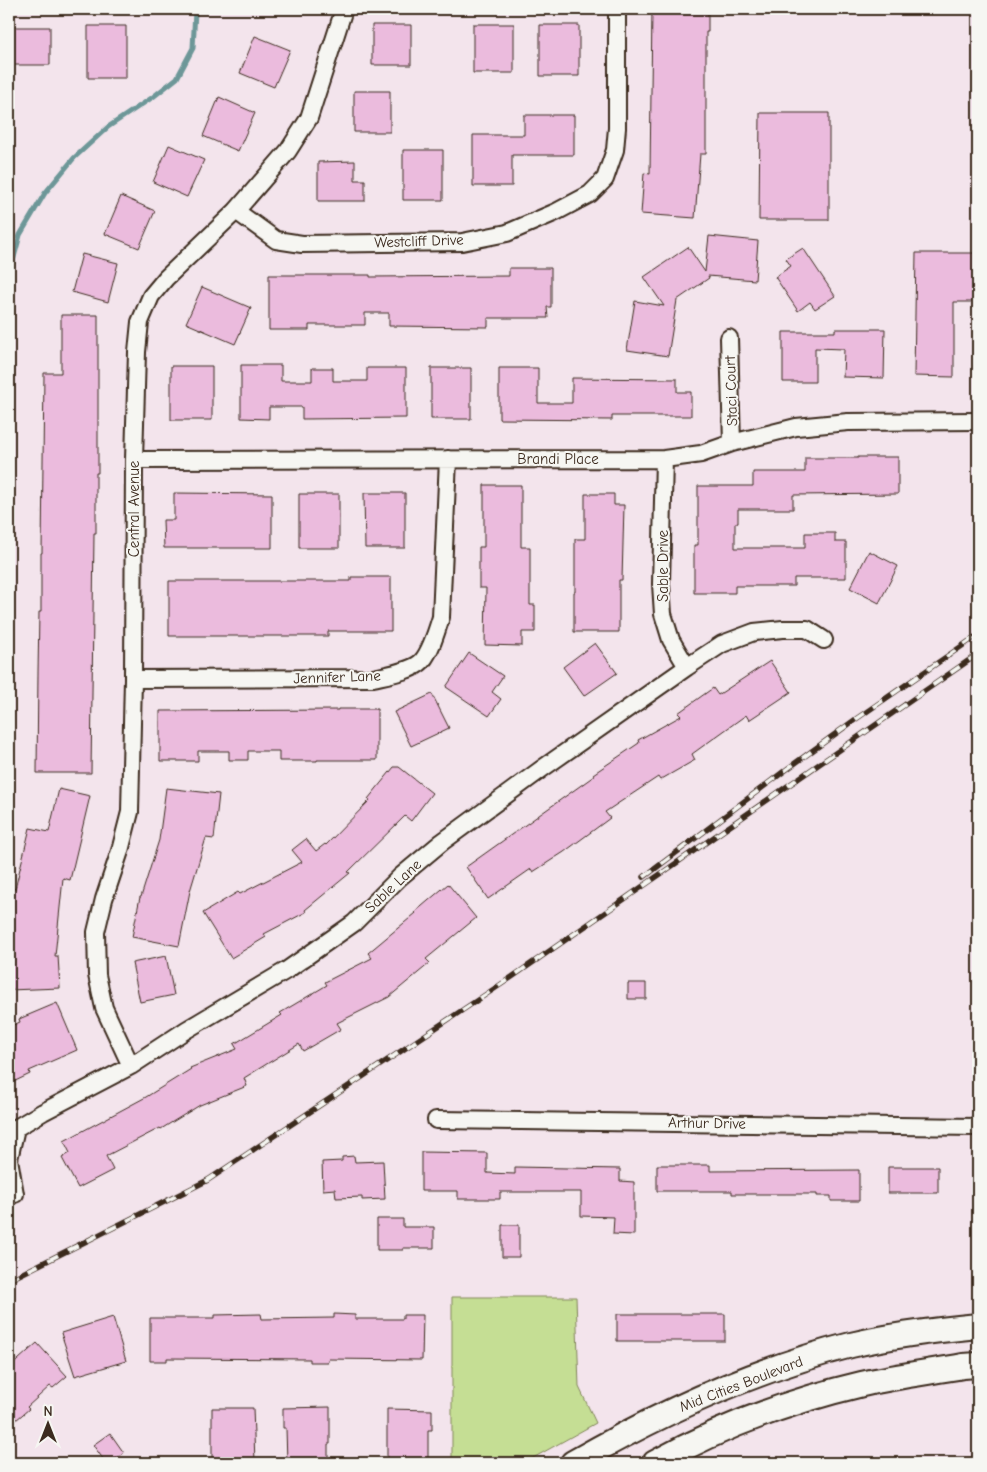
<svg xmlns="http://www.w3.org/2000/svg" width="987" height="1472" viewBox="0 0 987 1472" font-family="'Comic Neue',sans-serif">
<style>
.green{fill:#c5de94;stroke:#808459}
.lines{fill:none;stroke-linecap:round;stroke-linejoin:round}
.stream{stroke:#6d9798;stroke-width:5}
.building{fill:#ebbbdd;stroke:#3b2a1e}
.minor-casing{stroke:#3b2a1e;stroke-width:20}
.secondary-casing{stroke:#3b2a1e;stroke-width:28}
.minor{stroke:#f6f6f2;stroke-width:16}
.secondary{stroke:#f6f6f2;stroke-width:24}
.rail-casing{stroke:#3b2a1e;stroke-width:5.5}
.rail{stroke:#f6f6f2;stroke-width:4;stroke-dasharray:11;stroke-linecap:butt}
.labels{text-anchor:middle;stroke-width:4;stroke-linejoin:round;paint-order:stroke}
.street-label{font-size:15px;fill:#3b2a1e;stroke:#f6f6f2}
</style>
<rect width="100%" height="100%" fill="#f3e4ec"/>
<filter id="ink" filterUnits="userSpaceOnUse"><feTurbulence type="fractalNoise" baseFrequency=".02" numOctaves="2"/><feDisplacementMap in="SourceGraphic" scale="10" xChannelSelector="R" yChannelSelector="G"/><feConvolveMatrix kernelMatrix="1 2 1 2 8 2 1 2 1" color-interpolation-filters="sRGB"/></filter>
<g filter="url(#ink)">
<path class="green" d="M 452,1297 L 576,1297 L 579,1387 L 596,1423 L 524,1463 L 452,1463 Z"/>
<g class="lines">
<path class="stream" d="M 9,276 L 20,235 L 45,193 L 74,158 L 108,127 L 153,97 L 177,78 L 193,48 L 195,11"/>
</g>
<path class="building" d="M 652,9 L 708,9 L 708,32 L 706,32 L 706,154 L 700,154 L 695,218 L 641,214 L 644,173 L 650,174 Z
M 473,24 L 514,24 L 514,73 L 473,73 Z
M 372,25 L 411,25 L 411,65 L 372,65 Z
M 540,25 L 579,25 L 579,76 L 540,76 Z
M 88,26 L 126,26 L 126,78 L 88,78 Z
M 9,27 L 50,27 L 50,65 L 9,65 Z
M 255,36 L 290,50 L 274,87 L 240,73 Z
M 354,91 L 390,91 L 390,132 L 354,132 Z
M 219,97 L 255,113 L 238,151 L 203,136 Z
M 760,113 L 829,113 L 829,220 L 759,220 Z
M 524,115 L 574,115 L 574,155 L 512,155 L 512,186 L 473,186 L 473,135 L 524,135 Z
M 169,145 L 204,160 L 187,197 L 153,182 Z
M 403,150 L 443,150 L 443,200 L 403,200 Z
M 355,161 L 355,180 L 365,180 L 365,201 L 318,201 L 318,162 Z
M 121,196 L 155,211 L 139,248 L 105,234 Z
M 709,236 L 758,241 L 755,280 L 708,276 L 709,278 L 677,300 L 668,356 L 627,350 L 635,301 L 664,306 L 644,277 L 688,247 L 705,272 Z
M 803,248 L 835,296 L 815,309 L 810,302 L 798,311 L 775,277 L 791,266 L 786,259 Z
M 916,253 L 978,253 L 978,302 L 954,302 L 954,377 L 914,376 Z
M 82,254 L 118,263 L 108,302 L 72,292 Z
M 509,268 L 551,268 L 551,307 L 547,307 L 548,318 L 488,318 L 488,327 L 389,326 L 389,313 L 365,313 L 365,325 L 309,325 L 309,330 L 269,330 L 269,275 L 370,275 L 370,277 L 509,276 Z
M 202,287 L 251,308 L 235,344 L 186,323 Z
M 61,315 L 98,315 L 98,473 L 96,473 L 96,533 L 94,533 L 91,773 L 37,773 L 38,673 L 39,612 L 41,612 L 41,553 L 42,553 L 44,373 L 61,373 Z
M 835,329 L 885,329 L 884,378 L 843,377 L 844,349 L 815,348 L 815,382 L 783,382 L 783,332 L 835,332 Z
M 241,365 L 281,365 L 281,381 L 312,381 L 312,368 L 333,368 L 333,381 L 367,381 L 367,368 L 406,368 L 406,418 L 302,419 L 302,407 L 269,407 L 269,419 L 241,418 Z
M 171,366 L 212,366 L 212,420 L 171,420 Z
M 431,368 L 471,368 L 471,419 L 431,419 Z
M 499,368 L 538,368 L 538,403 L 572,403 L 572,378 L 677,379 L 677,392 L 691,392 L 691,416 L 612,416 L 612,420 L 499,419 Z
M 858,457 L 898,457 L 898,494 L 793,495 L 793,509 L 738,509 L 738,523 L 735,523 L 735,548 L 805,548 L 805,533 L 835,533 L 835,542 L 846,542 L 846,578 L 794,578 L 794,586 L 735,586 L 735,593 L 694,593 L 694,545 L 698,545 L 698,486 L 753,486 L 753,472 L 805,472 L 805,458 L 858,458 Z
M 484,485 L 521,485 L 521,547 L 530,547 L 530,605 L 535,605 L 535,632 L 522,632 L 522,646 L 485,645 L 486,588 L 479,588 L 479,547 L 484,547 Z
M 174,493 L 272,494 L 272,548 L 164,548 L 163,520 L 174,520 Z
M 364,493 L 405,493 L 405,548 L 365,548 Z
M 299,494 L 339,494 L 339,548 L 299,548 Z
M 585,494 L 614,494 L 614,505 L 624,505 L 622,580 L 619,580 L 619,632 L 574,632 L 574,592 L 575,592 L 575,539 L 585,539 Z
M 869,551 L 898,566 L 879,603 L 850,588 Z
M 351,577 L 391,577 L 391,631 L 328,631 L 328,636 L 169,636 L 169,581 L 351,581 Z
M 595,643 L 617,673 L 584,696 L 563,667 Z
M 469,653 L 503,676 L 492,692 L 501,699 L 489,716 L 446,687 Z
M 770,661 L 791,692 L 749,720 L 746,715 L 692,754 L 695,760 L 660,780 L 658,777 L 605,812 L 610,818 L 564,852 L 533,872 L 531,869 L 488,899 L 466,867 L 594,776 L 593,774 L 639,743 L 638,740 L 681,716 L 678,713 L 713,688 L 718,695 Z
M 432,694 L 449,728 L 411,746 L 394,712 Z
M 338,709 L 377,709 L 377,760 L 317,760 L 317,761 L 279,761 L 279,751 L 248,751 L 248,760 L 229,760 L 229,751 L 198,751 L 198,761 L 160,761 L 160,711 L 338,710 Z
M 394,767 L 399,767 L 432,793 L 411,821 L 405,816 L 348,872 L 350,873 L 305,910 L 306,912 L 264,934 L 266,937 L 231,958 L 203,913 L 238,892 L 240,894 L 302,862 L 292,850 L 306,839 L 316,851 L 325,844 L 326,845 L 370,800 L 368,799 Z
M 166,788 L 219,794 L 214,839 L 206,838 L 190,891 L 179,946 L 132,937 L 140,897 L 141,897 L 159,840 Z
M 59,789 L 90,796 L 70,880 L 63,878 L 55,956 L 58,956 L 60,988 L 9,990 L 9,915 L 12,888 L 15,889 L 30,828 L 49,832 Z
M 448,884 L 476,918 L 426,959 L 430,963 L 389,997 L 337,1023 L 341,1029 L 303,1051 L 299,1044 L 244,1078 L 247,1086 L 200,1105 L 161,1129 L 160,1128 L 106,1156 L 113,1170 L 78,1188 L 62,1158 L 70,1153 L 64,1141 L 146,1097 L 191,1069 L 190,1068 L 237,1049 L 234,1044 L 282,1015 L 280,1013 L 327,985 L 325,982 L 372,958 L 368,953 L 416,913 L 415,912 Z
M 166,956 L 174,995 L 140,1002 L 132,963 Z
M 628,983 L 646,983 L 646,999 L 628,999 Z
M 57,1003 L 77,1050 L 29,1071 L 30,1074 L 9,1084 L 9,1027 L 20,1022 L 19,1019 Z
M 421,1152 L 487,1153 L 487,1173 L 515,1174 L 515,1167 L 620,1169 L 620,1181 L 634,1182 L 634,1235 L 613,1234 L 614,1217 L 581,1216 L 581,1192 L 500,1192 L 500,1199 L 458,1199 L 458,1191 L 421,1191 Z
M 354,1156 L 355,1162 L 383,1161 L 385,1199 L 362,1200 L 362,1197 L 336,1198 L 335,1189 L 323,1190 L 322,1162 L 342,1161 L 342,1157 Z
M 657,1165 L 710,1165 L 710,1171 L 859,1170 L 859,1201 L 831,1201 L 831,1196 L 817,1196 L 817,1194 L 732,1194 L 732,1191 L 657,1191 Z
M 888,1167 L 938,1167 L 938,1193 L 888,1193 Z
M 377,1219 L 403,1219 L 403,1227 L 434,1227 L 434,1248 L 403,1248 L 403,1250 L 377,1250 Z
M 502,1225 L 519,1225 L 519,1257 L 502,1257 Z
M 261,1314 L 262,1319 L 334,1318 L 334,1314 L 355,1315 L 355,1319 L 403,1319 L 403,1315 L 423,1315 L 422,1360 L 328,1359 L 328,1362 L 310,1362 L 310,1359 L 167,1358 L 167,1361 L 150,1361 L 150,1318 L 215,1318 L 215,1315 Z
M 617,1314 L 725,1314 L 725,1341 L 617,1341 Z
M 113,1317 L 126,1361 L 75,1376 L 61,1333 Z
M 37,1343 L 67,1376 L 53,1388 L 50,1386 L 27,1407 L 29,1409 L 16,1420 L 9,1412 L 9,1368 Z
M 330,1407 L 330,1444 L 328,1444 L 328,1463 L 287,1463 L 286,1428 L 283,1428 L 283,1408 Z
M 212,1408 L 253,1408 L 255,1462 L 212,1462 Z
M 387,1409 L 432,1410 L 432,1430 L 428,1430 L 428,1463 L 387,1463 Z
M 110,1433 L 124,1453 L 110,1463 L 106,1463 L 93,1445 Z"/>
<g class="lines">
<g class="minor-casing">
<path id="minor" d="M 236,211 L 276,240 L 302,244 L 462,242 L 507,233 L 556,212 L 590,194 L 605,179 L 615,150 L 617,128 L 617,9
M 729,338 L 732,443
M 664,459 L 661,584 L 663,614 L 671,640 L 687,667
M 134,460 L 664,459 L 701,454 L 732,443 L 796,427 L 848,422 L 978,421
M 133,679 L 373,678 C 386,675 413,671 422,661 C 431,651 437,630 441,617 L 448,459
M 131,1066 L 104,1008 L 97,975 L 96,932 L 104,899 L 120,851 L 130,812 L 133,679 L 134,460 L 137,352 L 140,322 L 151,296 L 166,278 L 236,211 L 288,151 L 309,118 L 344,9
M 436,1120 L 978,1127
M 15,1194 L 9,1159 L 16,1128 L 43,1112 L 131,1066 L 186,1030 L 287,970 L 354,923 L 400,877 L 442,842 L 543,768 L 687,667 L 722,644 L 754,632 L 783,629 L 807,629 L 824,640"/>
</g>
<g class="secondary-casing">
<path id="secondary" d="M 573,1463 C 660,1413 752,1370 851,1345 C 893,1335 936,1330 978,1326
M 655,1463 C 720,1427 790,1401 862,1384 C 895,1376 930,1372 963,1366 L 978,1365"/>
</g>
<use href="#minor" class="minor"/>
<use href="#secondary" class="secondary"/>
<g class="rail-casing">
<path id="rail" d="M 644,877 L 783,772 L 856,719 L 978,635
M 9,1280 L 208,1180 L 512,977 L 978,654"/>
</g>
<use href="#rail" class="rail"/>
</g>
</g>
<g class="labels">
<g class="street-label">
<text transform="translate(419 241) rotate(-2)" y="5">Westcliff Drive</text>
<text transform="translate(731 391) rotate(-92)" y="5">Staci Court</text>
<text x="558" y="464">Brandi Place</text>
<text transform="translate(134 509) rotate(-90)" y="5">Central Avenue</text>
<text transform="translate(663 566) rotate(-90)" y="5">Sable Drive</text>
<text transform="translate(337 677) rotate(-2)" y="5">Jennifer Lane</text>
<text transform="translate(393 886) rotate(-43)" y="5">Sable Lane</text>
<text transform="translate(707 1123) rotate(1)" y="5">Arthur Drive</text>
<text transform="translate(741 1384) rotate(-21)" y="5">Mid Cities Boulevard</text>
</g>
</g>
<rect width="987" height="1472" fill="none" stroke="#f6f6f2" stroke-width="30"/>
<rect x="15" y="15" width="957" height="1442" fill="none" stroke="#3b2a1e" stroke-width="2" filter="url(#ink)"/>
<g transform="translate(48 1424)" stroke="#f6f6f2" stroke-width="4" paint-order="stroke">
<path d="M0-4L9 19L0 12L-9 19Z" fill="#3b2a1e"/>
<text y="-8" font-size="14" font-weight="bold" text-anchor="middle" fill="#3b2a1e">N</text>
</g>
</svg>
